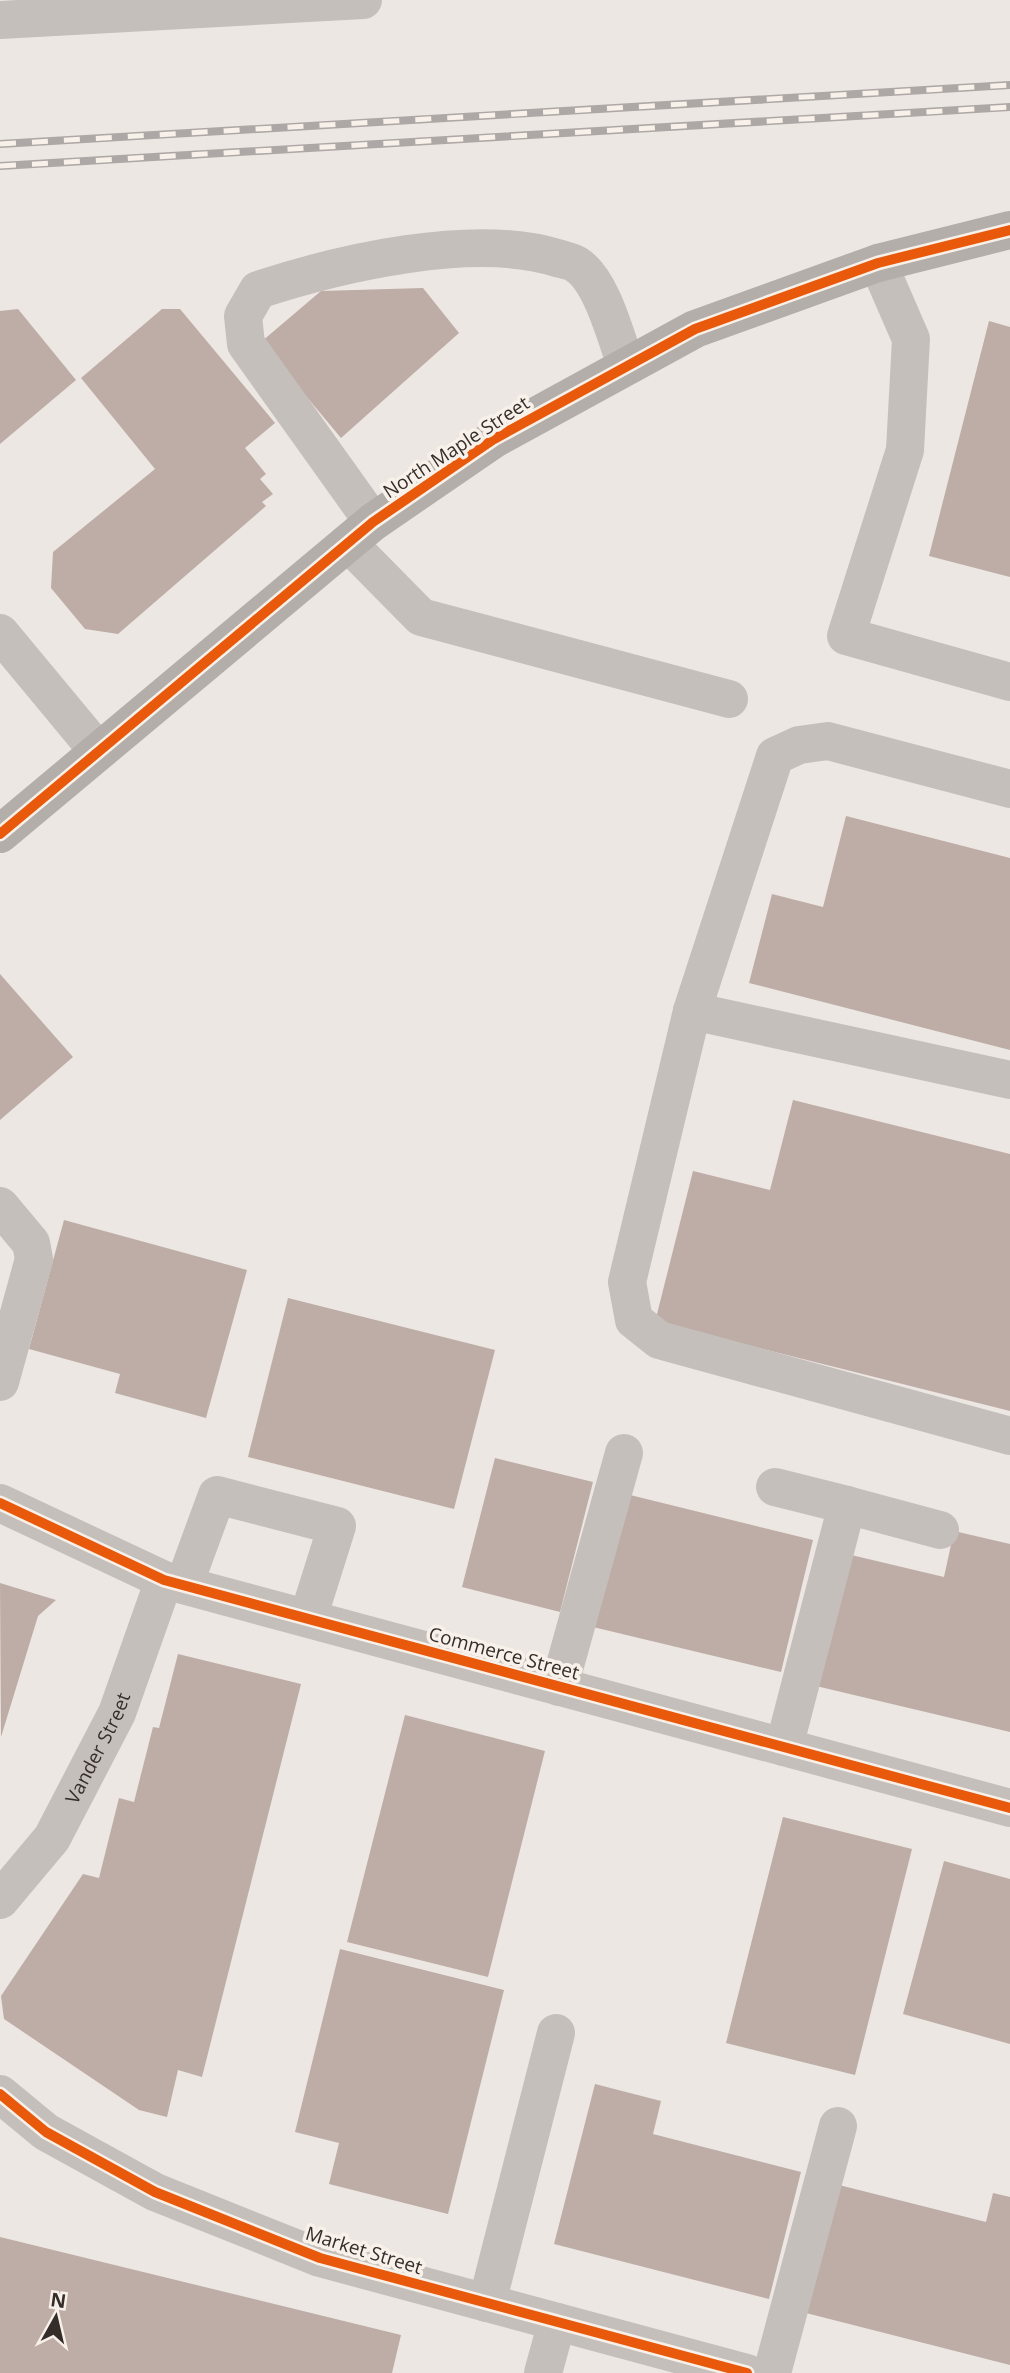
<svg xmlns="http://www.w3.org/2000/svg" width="1010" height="2373" viewBox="0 0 1010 2373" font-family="'Open Sans',sans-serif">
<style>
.building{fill:#beada6}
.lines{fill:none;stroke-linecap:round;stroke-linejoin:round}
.minor{stroke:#c5bfbb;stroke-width:38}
.major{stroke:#b4aeaa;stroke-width:38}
.rail-casing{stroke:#ada8a5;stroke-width:8}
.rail{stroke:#f8f1ea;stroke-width:5;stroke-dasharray:16;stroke-linecap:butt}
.cycleway-casing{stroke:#f8f1ea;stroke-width:15}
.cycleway{stroke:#e8590c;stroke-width:10}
.labels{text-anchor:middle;stroke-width:7;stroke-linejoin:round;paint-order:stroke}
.street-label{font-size:19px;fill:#352d2a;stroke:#f8f1ea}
</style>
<rect width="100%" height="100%" fill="#ece7e2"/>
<path class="building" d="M 423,288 L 459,333 L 341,438 L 261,342 L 321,291 Z
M 18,309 L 76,380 L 0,444 L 0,311 Z
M 162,309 L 180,309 L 275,423 L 245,448 L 266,474 L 260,479 L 273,494 L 262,502 L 266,506 L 118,634 L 85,629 L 51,588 L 53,552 L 155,469 L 81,378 Z
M 989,321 L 1010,327 L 1010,577 L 929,556 Z
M 846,816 L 1010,858 L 1010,1050 L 749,983 L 772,894 L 823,907 Z
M 0,974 L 73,1057 L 0,1120 Z
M 793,1100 L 1010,1154 L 1010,1411 L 655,1322 L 693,1171 L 770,1190 Z
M 64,1220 L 247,1270 L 206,1418 L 115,1393 L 120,1374 L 29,1349 Z
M 288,1298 L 495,1350 L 454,1509 L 248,1457 Z
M 495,1458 L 593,1482 L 560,1612 L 462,1587 Z
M 626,1494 L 813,1540 L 781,1672 L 593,1627 Z
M 954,1531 L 1010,1544 L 1010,1732 L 816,1686 L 847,1554 L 944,1577 Z
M 0,1583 L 56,1600 L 38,1616 L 1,1737 Z
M 178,1654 L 301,1684 L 202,2077 L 178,2070 L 167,2117 L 139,2110 L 4,2019 L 1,1996 L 83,1874 L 99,1878 L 119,1798 L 134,1802 L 153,1727 L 159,1728 Z
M 405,1715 L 545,1751 L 488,1977 L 347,1942 Z
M 783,1817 L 912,1849 L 855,2075 L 726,2043 Z
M 944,1861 L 1010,1879 L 1010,2044 L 903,2014 Z
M 340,1949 L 504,1990 L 448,2214 L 329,2184 L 339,2143 L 295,2132 Z
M 595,2084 L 661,2101 L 653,2134 L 801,2172 L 769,2299 L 554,2244 Z
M 839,2185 L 986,2222 L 993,2193 L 1010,2197 L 1010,2365 L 806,2313 Z
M 0,2237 L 401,2335 L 392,2373 L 0,2373 Z"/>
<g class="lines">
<g class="minor">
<path d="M 0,20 L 363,0"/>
<path d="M 878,263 L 911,339 L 905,450 L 846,636 L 1010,682"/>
<path d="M 373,522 L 246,344 L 243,316 L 258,290 C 340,263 474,232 557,258 C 563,260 572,261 577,265 C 602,281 616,338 626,365"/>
<path d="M 348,543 L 421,617 L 729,699"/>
<path d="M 0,633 L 98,751"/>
<path d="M 1010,789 L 828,741 L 799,745 L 775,756 L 692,1011 L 627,1282 L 634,1320 L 659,1340 L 1010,1436"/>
<path d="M 692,1011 L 1010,1080"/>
<path d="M 0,1206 L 31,1243 L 34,1259 L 0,1382"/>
<path d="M 775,1487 L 847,1505"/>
<path d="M 0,1503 L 164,1580 L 1010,1808"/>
<path d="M 184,1585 L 217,1495 L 337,1526 L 308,1618"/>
<path d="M 559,1687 L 624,1453"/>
<path d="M 784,1747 L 847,1505 L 940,1530"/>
<path id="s1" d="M 0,1900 L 52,1838 L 117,1713 L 164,1580"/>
<path d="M 0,2094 L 46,2132 L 155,2192 L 320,2258 L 747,2373"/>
<path d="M 487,2303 L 556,2033"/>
<path d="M 543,2373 L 557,2322"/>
<path d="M 772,2373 L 838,2126"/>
</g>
<path class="major" d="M 0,834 L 373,522 L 494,439 L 695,329 L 878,263 L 1010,230"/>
<g class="rail-casing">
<path id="rail" d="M 0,144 L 1010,85
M 0,166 L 1010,107"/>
</g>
<use href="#rail" class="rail"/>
<g class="cycleway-casing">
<path id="cycleway" d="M 0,834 L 373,522 L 494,439 L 695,329 L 878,263 L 1010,230
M 0,1503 L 164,1580 L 1010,1808
M 0,2094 L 46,2132 L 155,2192 L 320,2258 L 747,2373"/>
</g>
<use href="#cycleway" class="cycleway"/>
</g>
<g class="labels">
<g class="street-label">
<text transform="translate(456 447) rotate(-33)" y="7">North Maple Street</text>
<text transform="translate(504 1653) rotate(15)" y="7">Commerce Street</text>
<text dy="7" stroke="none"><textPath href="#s1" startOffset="182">Vander Street</textPath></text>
<text transform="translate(364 2250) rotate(17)" y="7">Market Street</text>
</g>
</g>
<g transform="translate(56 2317) rotate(8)" stroke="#f8f1ea" stroke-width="5" paint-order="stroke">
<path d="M0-5L12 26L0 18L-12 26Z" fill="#352d2a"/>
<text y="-10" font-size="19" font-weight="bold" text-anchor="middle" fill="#352d2a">N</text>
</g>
</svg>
